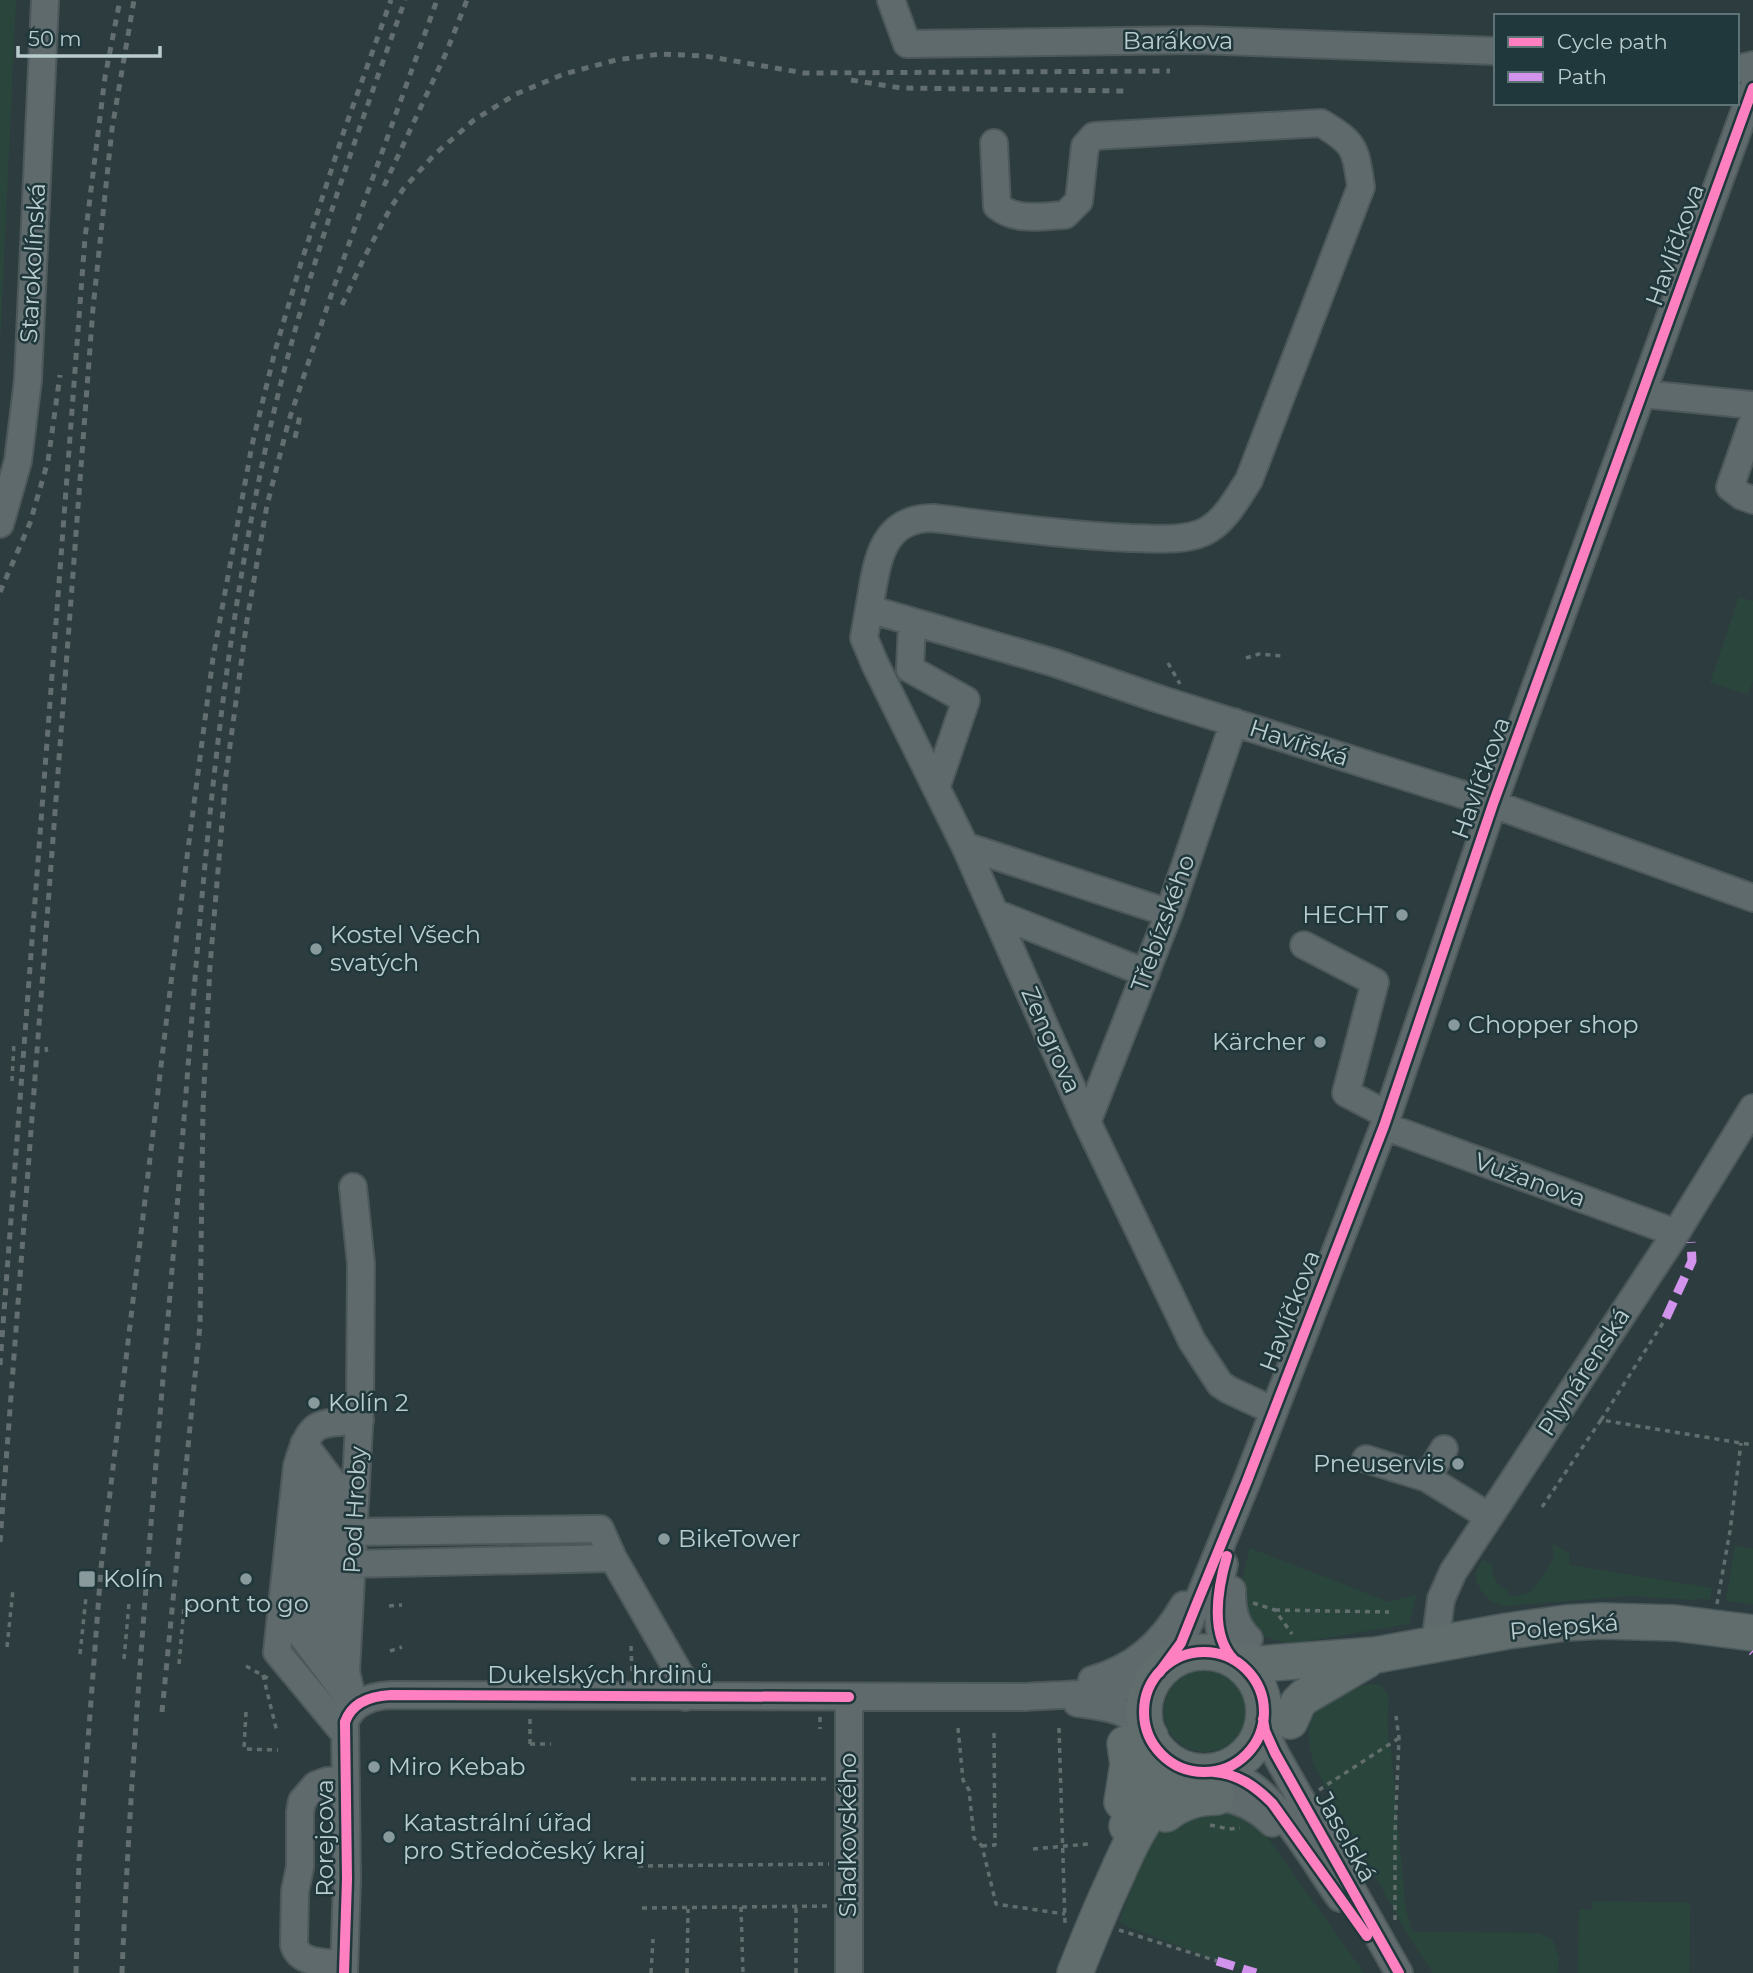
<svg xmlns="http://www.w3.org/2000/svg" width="1753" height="1973" viewBox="0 0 1753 1973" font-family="Montserrat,sans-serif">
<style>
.green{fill:#2a463c}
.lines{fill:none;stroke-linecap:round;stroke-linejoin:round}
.minor-casing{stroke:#4c5859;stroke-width:30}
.major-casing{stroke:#4b595b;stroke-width:38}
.path{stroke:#626e6e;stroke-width:3.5;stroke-dasharray:5 5;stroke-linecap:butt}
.minor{stroke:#5e6a6c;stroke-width:26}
.major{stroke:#616c6d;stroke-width:35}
.rail{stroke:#626e70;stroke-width:5;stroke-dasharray:7 7;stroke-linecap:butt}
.quiet{stroke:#d193ec;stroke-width:9;stroke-dasharray:18 9;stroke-linecap:butt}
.cycleway-casing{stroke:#20383b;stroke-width:15}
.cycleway{stroke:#ff80c0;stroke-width:10}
.poi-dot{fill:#889a9c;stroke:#20383b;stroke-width:2.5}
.labels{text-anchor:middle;stroke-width:5;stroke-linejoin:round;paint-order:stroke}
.street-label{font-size:24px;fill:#b9ccce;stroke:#20383b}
.poi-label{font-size:24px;fill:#b9ccce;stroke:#20383b;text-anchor:start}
</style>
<rect width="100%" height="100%" fill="#2d3d3f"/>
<path class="green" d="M 0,0 L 16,0 L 0,344 Z
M 1739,597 L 1753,601 L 1753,681 L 1748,694 L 1710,683 Z
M 1551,1543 L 1569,1553 L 1569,1565 L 1712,1588 L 1710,1600 L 1700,1598 L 1696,1600 L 1631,1596 L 1502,1606 C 1487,1600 1477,1590 1475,1573 L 1483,1560 L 1492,1564 C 1492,1577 1496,1585 1508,1591 L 1507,1595 C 1532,1599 1535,1586 1547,1569 C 1553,1560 1556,1555 1551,1543 Z
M 1735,1546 L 1753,1549 L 1753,1604 L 1726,1601 Z
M 1250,1548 L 1389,1602 L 1417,1594 L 1409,1624 L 1289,1644 L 1260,1635 L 1249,1620 L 1241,1585 Z
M1164 1711a41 41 0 1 1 82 0a41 41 0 1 1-82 0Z
M 1370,1684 L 1381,1685 L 1389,1697 C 1387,1715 1386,1732 1391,1750 L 1406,1912 L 1412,1932 L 1538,1933 L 1552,1939 L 1559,1958 L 1558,1973 L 1433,1973 L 1409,1937 L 1313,1764 C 1311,1752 1307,1737 1310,1724 C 1316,1700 1349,1690 1370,1684 Z
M 1213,1803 L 1255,1820 L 1364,1973 L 1249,1973 L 1119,1923 L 1148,1843 L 1184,1808 Z
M 1592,1901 L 1690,1903 L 1689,1973 L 1578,1973 L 1579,1909 L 1592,1910 Z"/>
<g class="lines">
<g class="minor-casing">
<path id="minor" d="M 891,0 L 907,44 L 1198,40 L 1496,51
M 1737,69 L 1753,65
M 1644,394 L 1753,405
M 1753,421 L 1730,487 L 1742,496 L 1753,500
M 0,524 L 18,461 L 28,380 L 45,0
M 869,609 C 877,567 878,518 933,518 C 999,526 1064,535 1130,538 C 1154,538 1181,542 1204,532 C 1225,522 1237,498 1249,480 L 1361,187 C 1355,148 1356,144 1321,123 L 1094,136 L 1085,146 L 1079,201 L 1065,215 C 1042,216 1017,222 997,206 L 994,143
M 912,623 L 910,669 L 966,700 L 936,788
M 965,846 L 1169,913
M 995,913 L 1146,973
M 1304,945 L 1375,982 L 1346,1093 L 1388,1115
M 1087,1122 L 1169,913 L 1234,722
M 1384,1126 L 1676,1233
M 353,1187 L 361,1264 L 360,1407 L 346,1672 L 354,1706
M 1274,1411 L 1229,1390 L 1220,1384 L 1192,1341 L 1087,1122 L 965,846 L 875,664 L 864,638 L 869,609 L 1055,663 L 1159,699 L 1493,804 L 1753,898
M 304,1444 L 347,1501
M 1444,1449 L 1427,1478 L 1488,1516
M 1366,1459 L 1427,1478
M 297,1466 L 353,1538
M 294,1495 L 351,1570
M 291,1523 L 350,1599
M 353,1532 L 600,1529 L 613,1558 L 682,1678 L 685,1697
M 288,1551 L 332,1606 L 347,1633
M 351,1564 L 613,1558
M 1224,1564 C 1217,1592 1212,1637 1234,1660
M 285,1580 L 345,1654
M 1232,1590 C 1232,1611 1235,1625 1249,1639
M 282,1609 L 347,1696
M 1435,1644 L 1441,1599 L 1453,1572 L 1676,1233 L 1753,1108
M 1092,1680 C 1135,1668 1162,1643 1184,1605
M 849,1697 L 849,1973
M 1077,1703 C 1106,1707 1133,1709 1150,1736
M 1263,1719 L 1265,1731 L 1275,1753 L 1399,1973
M 345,1734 L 277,1652 L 297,1466 C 312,1418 315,1425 360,1420
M 1207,1772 C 1216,1772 1226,1772 1234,1776 C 1276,1791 1314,1862 1340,1898
M 1217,1797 C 1239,1799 1256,1807 1272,1823
M 344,1964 C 327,1962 300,1965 294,1945 L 295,1891 L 300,1867 L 300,1812 L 302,1801 L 316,1785 L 327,1781 L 346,1780
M 344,1973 L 347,1879 L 345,1722 C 352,1702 371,1696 391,1695 L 1026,1697 C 1063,1694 1127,1696 1157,1674 C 1167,1667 1175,1654 1181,1643 L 1247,1481 L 1384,1126 L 1493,804 L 1753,88"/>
</g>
<g class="major-casing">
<path id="major" d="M1144 1712a60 60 0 1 1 120 0a60 60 0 1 1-120 0Z
M 1234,1660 L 1258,1664 L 1376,1655 L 1508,1631 L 1566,1623 L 1601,1621 L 1675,1623 L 1753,1633
M 1290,1721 L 1298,1703 L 1304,1697 L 1367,1660
M 1122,1802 L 1128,1764 L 1125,1744
M 1166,1814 C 1181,1802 1198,1797 1217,1797
M 1127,1826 L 1151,1761 L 1150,1736
M 1075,1973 C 1087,1943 1099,1913 1113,1883 C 1134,1836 1153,1787 1207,1772"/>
</g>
<path class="path" d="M 1246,658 L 1259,654 L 1282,656
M 1168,663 L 1180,684
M 46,1047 L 47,1054
M 12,1081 L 14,1043
M 1601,1420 L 1666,1318
M 1542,1507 L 1601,1420 L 1753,1445
M 1253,1603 L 1275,1610 L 1292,1634
M 1717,1604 L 1730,1531 L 1741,1443
M 389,1606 L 402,1605
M 1275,1610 L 1389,1612
M 631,1646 L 632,1675
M 7,1647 L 13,1590
M 390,1651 L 402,1647
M 80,1654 L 86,1597
M 124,1659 L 129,1603
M 179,1664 L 184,1607 L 197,1606
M 246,1666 L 269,1679
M 263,1675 L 277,1732
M 246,1712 L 244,1749 L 278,1750
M 820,1717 L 820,1729
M 530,1719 L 530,1748
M 958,1728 L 963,1780 L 969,1790 L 974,1838 L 982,1846 L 996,1904 L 1065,1914
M 1059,1728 L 1065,1923
M 530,1744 L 551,1744
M 631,1779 L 829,1779
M 1319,1790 L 1399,1738
M 1210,1825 L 1229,1829 L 1240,1828
M 982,1846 L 995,1845 L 994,1728
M 1033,1849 L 1088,1844
M 638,1866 L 829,1864
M 741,1907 L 743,1973
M 642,1908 L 829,1906
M 1395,1920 L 1395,1833 L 1399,1738 L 1396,1716
M 1119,1930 L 1217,1961
M 651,1973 L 653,1939
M 687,1973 L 688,1909
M 796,1973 L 796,1907"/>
<use href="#minor" class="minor"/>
<use href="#major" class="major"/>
<path class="rail" d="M 851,80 L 901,88 L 1124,91
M 384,186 L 446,53 L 467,0
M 342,305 L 364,258 L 391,207 L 404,188 L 434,155 L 474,120 L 516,94 L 564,74 L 616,60 L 660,54 L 705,56 L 804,73 L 1170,71
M 295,438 L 301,411
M 0,592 L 30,523 L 48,461 L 60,375
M 0,1365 L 85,238 L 105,77 L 120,0
M 0,1542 L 93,308 L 112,129 L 134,0
M 162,1712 L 200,1325 L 203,1107 L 210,966 L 226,775 L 247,620 L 267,505 L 289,420 L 341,266 L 437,0
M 76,1973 L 79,1860 L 101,1568 L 175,949 L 213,658 L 252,445 L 275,351 L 301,263 L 344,131 L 391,0
M 122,1973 C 133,1705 159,1438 180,1170 C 199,929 214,688 265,451 C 298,297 352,148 405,0"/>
<path class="quiet" d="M 1666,1318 L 1692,1261 L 1691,1242
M 1752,1651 L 1753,1652
M 1217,1961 L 1256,1973"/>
<g class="cycleway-casing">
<path id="cycleway" d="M 1227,1556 C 1218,1587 1209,1634 1234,1660
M1144 1712a60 60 0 1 1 120 0a60 60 0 1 1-120 0Z
M 1159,1673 L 1181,1643 L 1197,1603 L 1247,1481 L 1384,1126 L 1493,804 L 1753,88
M 1263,1719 L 1265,1731 L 1275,1753 L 1399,1973
M 1214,1772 C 1238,1774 1255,1786 1272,1803 L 1367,1936
M 344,1973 L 347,1879 L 345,1722 C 352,1702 371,1696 391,1695 L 849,1697"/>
</g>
<use href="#cycleway" class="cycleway"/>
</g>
<g class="poi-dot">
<circle cx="1402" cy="915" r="7"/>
<circle cx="316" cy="949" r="7"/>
<circle cx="1454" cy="1025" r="7"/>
<circle cx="1320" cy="1042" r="7"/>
<circle cx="314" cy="1403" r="7"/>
<circle cx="1458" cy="1464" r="7"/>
<circle cx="664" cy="1539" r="7"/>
<rect x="78" y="1570" width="18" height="18" rx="3.5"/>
<circle cx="246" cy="1579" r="7"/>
<circle cx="374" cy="1767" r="7"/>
<circle cx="389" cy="1837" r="7"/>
</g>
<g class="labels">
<g class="street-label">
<text x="1178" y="49">Barákova</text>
<text transform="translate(1675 245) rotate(-70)" y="8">Havlíčkova</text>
<text transform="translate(33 263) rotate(-87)" y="8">Starokolínská</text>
<text transform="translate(1299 743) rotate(18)" y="8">Havířská</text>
<text transform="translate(1481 778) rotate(-70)" y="8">Havlíčkova</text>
<text transform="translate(1163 923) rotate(-70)" y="8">Třebízského</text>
<text transform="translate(1051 1040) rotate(66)" y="8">Zengrova</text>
<text transform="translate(1530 1180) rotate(20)" y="8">Vužanova</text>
<text transform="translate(1290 1311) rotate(-69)" y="8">Havlíčkova</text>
<text transform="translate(1584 1372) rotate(-57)" y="8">Plynárenská</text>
<text transform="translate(355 1510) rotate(-87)" y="8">Pod Hroby</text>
<text transform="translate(1564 1627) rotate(-5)" y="8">Polepská</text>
<text x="600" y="1683">Dukelských hrdinů</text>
<text transform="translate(848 1835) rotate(-90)" y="8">Sladkovského</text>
<text transform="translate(1346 1837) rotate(61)" y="8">Jaselská</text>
<text transform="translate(325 1838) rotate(-90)" y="8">Rorejcova</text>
</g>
<g class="poi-label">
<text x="1388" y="923" text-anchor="end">HECHT</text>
<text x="330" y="943">Kostel Všech<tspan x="330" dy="28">svatých</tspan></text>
<text x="1468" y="1033">Chopper shop</text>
<text x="1306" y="1050" text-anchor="end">Kärcher</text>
<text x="328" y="1411">Kolín 2</text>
<text x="1444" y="1472" text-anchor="end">Pneuservis</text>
<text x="678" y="1547">BikeTower</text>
<text x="103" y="1587">Kolín</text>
<text x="246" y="1612" text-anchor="middle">pont to go</text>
<text x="388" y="1775">Miro Kebab</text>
<text x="403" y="1831">Katastrální úřad<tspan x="403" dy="28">pro Středočeský kraj</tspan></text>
</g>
</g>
<rect x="1494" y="14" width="245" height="91" fill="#20383b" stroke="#5d7376" stroke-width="2"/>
<rect x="1508" y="37" width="35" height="10" fill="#ff80c0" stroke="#5d7376" stroke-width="2"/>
<text x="1557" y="49" font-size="21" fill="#b9ccce">Cycle path</text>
<rect x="1508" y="72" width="35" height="10" fill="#d193ec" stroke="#5d7376" stroke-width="2"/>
<text x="1557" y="84" font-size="21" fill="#b9ccce">Path</text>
<path d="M18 46v10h142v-10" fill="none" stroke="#b9ccce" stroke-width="3.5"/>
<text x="28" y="46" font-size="21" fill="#b9ccce" stroke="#20383b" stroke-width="5" paint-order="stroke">50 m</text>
</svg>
